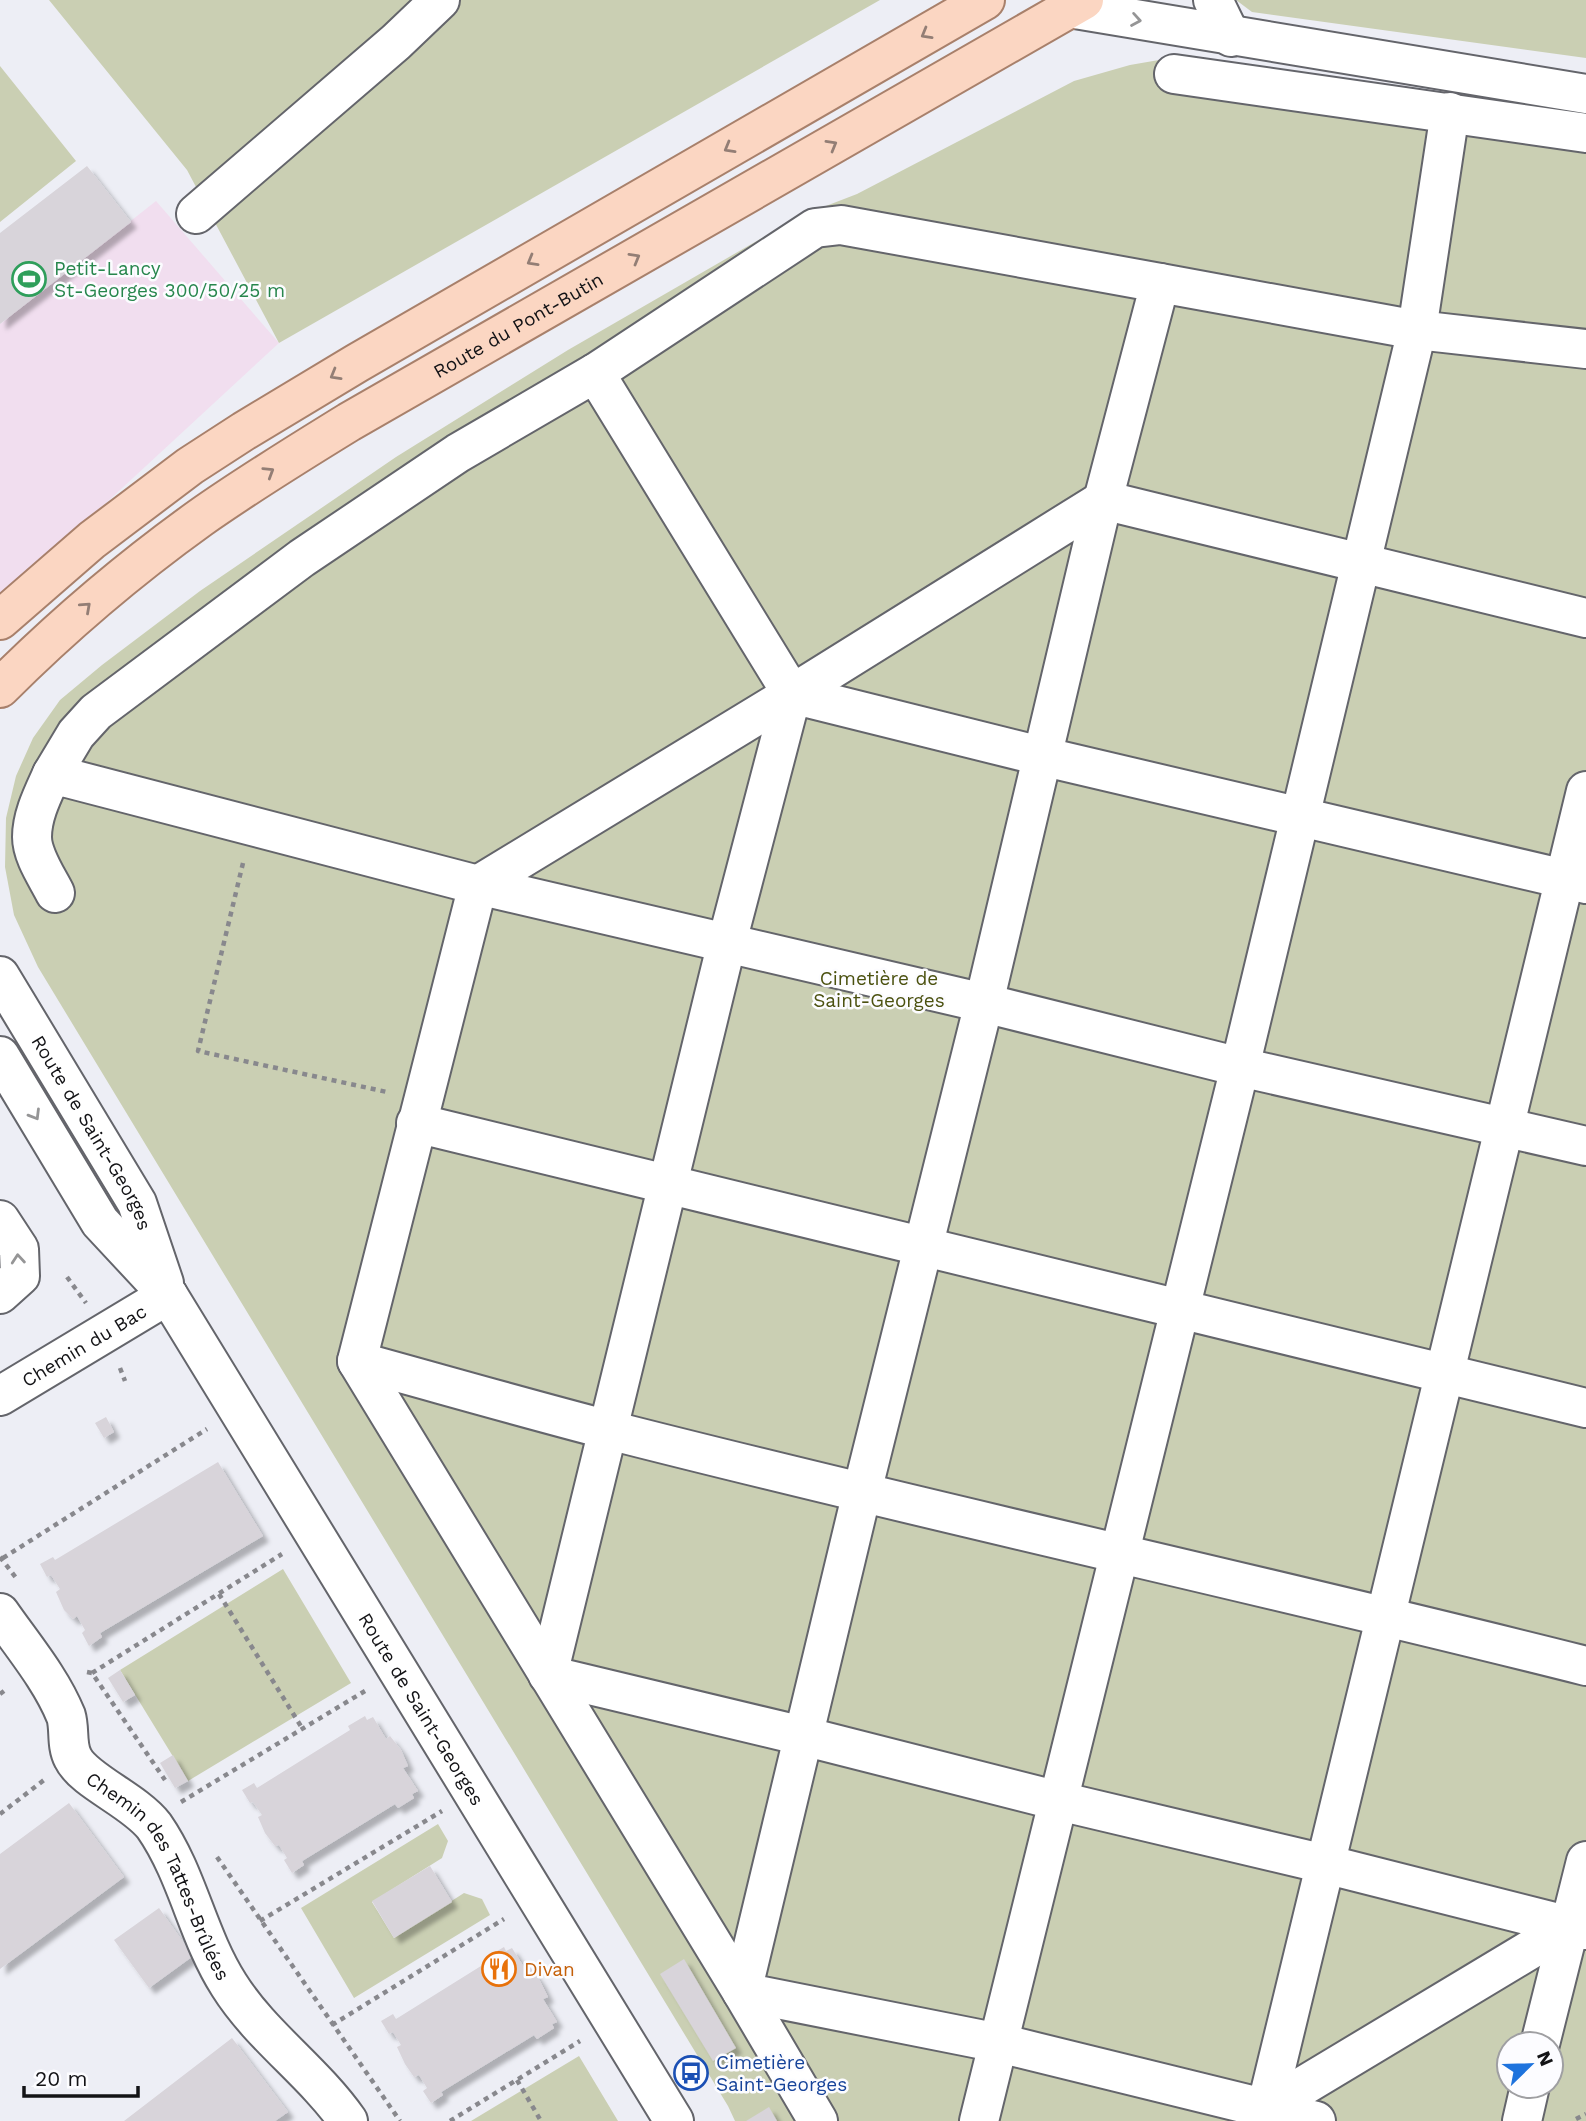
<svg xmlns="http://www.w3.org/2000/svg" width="1586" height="2121" viewBox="0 0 1586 2121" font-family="'Work Sans',sans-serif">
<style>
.industrial{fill:#f1deef}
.green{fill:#cacfb3;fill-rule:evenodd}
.building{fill:#d8d4da;filter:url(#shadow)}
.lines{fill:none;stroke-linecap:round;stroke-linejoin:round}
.minor-casing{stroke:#64656b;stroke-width:42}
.major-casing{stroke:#a8806b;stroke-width:42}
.path{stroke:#88888d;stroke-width:4.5;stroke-dasharray:5 5;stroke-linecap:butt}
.minor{stroke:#fff;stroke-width:38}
.major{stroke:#fbd6c2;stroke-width:38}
.oneway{stroke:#959596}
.oneway2{stroke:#937e75}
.labels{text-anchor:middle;stroke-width:5;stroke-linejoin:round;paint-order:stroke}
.leisure-label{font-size:19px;fill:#27864d;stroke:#fcfcff;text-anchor:start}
.street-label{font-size:19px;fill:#131316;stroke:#fcfcff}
.park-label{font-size:19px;fill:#4b510f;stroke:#fcfcff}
.food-label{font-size:19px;fill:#c56008;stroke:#fcfcff;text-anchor:start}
.transit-label{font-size:19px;fill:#164399;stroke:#fcfcff;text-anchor:start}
</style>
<defs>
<filter id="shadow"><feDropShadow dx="6" dy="6" stdDeviation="2" flood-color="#0004"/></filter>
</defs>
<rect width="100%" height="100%" fill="#edeef5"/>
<path class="industrial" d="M 156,201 L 279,343 L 0,601 L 0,324 Z"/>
<path class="green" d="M 49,0 L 880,0 L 279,343 L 187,170 Z
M 1236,0 L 1586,0 L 1586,58 L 1252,12 Z
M 1182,56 L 1586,116 L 1586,2121 L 735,2121 L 728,2106 L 38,967 L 14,915 L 5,867 L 6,818 L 16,776 L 33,738 L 60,700 L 102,665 L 200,591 L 396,457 L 568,350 L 800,216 L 857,194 L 1074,81 L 1130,65 ZM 1509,2044 L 1551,2044 L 1551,2086 L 1509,2086 Z
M 0,66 L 76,161 L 0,222 Z
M 283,1569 L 351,1683 L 188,1781 L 120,1670 Z
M 438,1824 L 448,1841 L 442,1858 L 372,1902 L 394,1938 L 464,1893 L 482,1899 L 490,1915 L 354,1998 L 301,1908 Z
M 579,2056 L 618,2121 L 471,2121 Z"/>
<path class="building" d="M 87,166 L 131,222 L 0,324 L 0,233 Z
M 106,1417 L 114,1432 L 104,1438 L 95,1423 Z
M 218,1462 L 263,1536 L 100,1633 L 102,1637 L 89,1646 L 82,1633 L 85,1630 L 77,1616 L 73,1619 L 64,1610 L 56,1592 L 60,1589 L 51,1575 L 47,1577 L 40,1564 L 53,1557 L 55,1560 Z
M 120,1670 L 135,1695 L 123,1702 L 108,1678 Z
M 365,1716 L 367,1720 L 373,1717 L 386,1739 L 390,1736 L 401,1750 L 408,1766 L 403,1768 L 418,1791 L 412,1794 L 414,1798 L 398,1808 L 395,1804 L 302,1861 L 304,1865 L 292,1873 L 284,1860 L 287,1858 L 279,1845 L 275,1846 L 265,1833 L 258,1817 L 262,1815 L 253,1802 L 250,1803 L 242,1790 L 254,1783 L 257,1788 L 350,1730 L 348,1726 Z
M 173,1755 L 188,1781 L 175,1788 L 160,1763 Z
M 69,1803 L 124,1877 L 0,1969 L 0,1854 Z
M 430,1866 L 452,1902 L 394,1938 L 372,1901 Z
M 159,1908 L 193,1956 L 149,1988 L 114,1940 Z
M 504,1947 L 506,1951 L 512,1948 L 525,1969 L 530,1967 L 540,1981 L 548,1997 L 543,1999 L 557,2022 L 552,2024 L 554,2028 L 537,2039 L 534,2035 L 441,2092 L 443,2095 L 431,2103 L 423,2091 L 427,2088 L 419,2075 L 414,2077 L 405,2064 L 397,2047 L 401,2045 L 393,2032 L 389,2034 L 381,2021 L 393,2014 L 396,2019 L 489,1961 L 487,1957 Z
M 684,1959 L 736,2048 L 713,2061 L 660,1974 Z
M 232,2038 L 288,2112 L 275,2121 L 124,2121 Z
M 769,2107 L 777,2121 L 746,2121 Z"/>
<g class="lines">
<g class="minor-casing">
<g id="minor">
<path d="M 1213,0 L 1231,37"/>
<path d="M 1069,8 L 1586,94"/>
<path d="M 1174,74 L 1586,133"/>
<path d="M 196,214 L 396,42 L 440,0"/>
<path d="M 1160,283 L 1417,330 L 1586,349"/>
<path d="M 595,373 L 815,228 L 841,225 L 1160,283 L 1103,500 L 984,1003 L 862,1492 L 742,1992 L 999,2043 L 1316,2121"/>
<path d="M 52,774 L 76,734 L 96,712 L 302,558 L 458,453 L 595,373 L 792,694"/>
<path d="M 1586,884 L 1041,756 L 792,694 L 727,942 L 548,1675 L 803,1736 L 1059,1801 L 1325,1864 L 1586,1930"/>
<path d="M 55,893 C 47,877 32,856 32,837 C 32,815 43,794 52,774 L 478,885 L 984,1003 L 1240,1067 L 1586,1146"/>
<path id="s1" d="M 0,976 L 137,1203 L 164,1283"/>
<path id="s2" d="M 0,1056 L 100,1222 L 168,1295 L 674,2121"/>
<path d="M 416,1123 L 1586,1408"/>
<path d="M 0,1220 L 19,1249 L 20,1276 L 0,1294"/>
<path d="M 357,1361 C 441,1384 524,1408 609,1430 C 933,1513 1261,1584 1586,1666"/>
<path id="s3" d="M 0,1396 L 168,1295"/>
<path id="s4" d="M 0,1613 C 23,1646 51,1679 66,1716 C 70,1729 66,1745 73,1758 C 84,1781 134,1800 154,1826 C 188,1875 197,1935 229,1985 C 261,2036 313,2071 348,2121"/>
<path d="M 1540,2044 L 1586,1861"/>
<path d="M 1255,2115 L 1581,1919"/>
<path d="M 818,2121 L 742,1992 L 357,1361 L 478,885 L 792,694 L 1103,500 L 1586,618"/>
<path d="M 979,2121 L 1240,1067 L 1417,330 L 1450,112"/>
<path d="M 1263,2121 C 1369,1677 1480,1235 1586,791"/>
<path d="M 1522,2121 L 1530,2086"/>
</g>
</g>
<g class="major-casing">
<g id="major">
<path d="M 0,620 L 92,540 L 190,466 L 244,431 L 357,363 L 985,0"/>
<path id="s5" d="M 0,688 C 62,626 129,569 200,518 C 248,484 299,453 349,422 L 1084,0"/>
</g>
</g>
<path class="path" d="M 243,863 L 198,1051 L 387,1092
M 67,1277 L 86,1303
M 120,1368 L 125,1381
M 0,1557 L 17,1579
M 3,1558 L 207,1429
M 219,1594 L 302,1728
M 87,1672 L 92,1673 L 165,1780
M 92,1673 L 282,1554
M 0,1694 L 8,1688
M 181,1802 L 365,1691
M 0,1814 L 44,1780
M 217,1857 L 400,2121
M 260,1921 L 442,1811
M 332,2025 L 504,1919
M 517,2080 L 541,2121
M 1576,2119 L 1586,2114
M 450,2121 L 580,2041"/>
<use href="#minor" class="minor"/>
<use href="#major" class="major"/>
</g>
<defs><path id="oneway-chevron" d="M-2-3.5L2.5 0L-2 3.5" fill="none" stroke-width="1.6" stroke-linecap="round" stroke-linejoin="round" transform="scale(1.75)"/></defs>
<g class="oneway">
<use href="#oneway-chevron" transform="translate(1136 20) rotate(10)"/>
<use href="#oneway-chevron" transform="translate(35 1115) rotate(59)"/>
<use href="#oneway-chevron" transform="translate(18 1259) rotate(-95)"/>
</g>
<g class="oneway2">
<use href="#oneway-chevron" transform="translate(926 34) rotate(150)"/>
<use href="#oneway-chevron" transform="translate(832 145) rotate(-30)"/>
<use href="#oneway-chevron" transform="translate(729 148) rotate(150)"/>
<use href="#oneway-chevron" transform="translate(635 258) rotate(-30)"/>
<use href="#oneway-chevron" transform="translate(532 261) rotate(150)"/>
<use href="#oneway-chevron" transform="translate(335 375) rotate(150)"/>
<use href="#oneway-chevron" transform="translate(269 472) rotate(-32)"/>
<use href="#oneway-chevron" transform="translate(86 607) rotate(-42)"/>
</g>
<defs>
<g id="stadium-ring" transform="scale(1.75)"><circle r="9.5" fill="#fcfcff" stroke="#2e9e5b" stroke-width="1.5"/><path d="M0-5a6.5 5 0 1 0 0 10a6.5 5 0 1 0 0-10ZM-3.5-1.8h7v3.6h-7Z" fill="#2e9e5b"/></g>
<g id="restaurant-ring" transform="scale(1.75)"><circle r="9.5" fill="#fcfcff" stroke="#e8710a" stroke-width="1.5"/><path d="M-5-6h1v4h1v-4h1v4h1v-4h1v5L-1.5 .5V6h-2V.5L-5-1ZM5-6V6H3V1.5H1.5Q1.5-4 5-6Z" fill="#e8710a"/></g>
<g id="bus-ring" transform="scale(1.75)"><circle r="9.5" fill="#fcfcff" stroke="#1a4fb4" stroke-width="1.5"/><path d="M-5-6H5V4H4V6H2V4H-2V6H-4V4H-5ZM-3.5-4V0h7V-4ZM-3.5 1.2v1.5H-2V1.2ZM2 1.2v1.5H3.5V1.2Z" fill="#1a4fb4"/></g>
</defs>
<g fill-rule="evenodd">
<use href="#stadium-ring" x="29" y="279"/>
<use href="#restaurant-ring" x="499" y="1969"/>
<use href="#bus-ring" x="691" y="2073"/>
</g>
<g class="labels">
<g class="leisure-label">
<text x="54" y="275">Petit-Lancy<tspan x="54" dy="22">St-Georges 300/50/25 m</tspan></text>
</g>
<g class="street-label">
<text dy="7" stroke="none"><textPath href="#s5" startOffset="635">Route du Pont-Butin</textPath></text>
<text dy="7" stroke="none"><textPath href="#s1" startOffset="182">Route de Saint-Georges</textPath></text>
<text dy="7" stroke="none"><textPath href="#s3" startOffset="98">Chemin du Bac</textPath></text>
<text dy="7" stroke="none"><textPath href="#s2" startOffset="779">Route de Saint-Georges</textPath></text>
<text dy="7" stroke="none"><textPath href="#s4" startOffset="315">Chemin des Tattes-Brûlées</textPath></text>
</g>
<g class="park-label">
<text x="879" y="985">Cimetière de<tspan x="879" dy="22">Saint-Georges</tspan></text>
</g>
<g class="food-label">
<text x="524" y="1976">Divan</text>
</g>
<g class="transit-label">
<text x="716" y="2069">Cimetière<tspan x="716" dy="22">Saint-Georges</tspan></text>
</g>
</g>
<g transform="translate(1530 2065) rotate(67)"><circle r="33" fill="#fcfcff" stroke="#9f9fa2" stroke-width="2"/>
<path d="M0-5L12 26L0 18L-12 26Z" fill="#1e73dd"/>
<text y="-10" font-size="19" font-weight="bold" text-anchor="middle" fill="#131316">N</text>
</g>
<path d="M24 2086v10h114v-10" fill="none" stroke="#131316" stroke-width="3.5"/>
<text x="35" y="2086" font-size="21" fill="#131316" stroke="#fcfcff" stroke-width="5" paint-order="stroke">20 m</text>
</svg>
